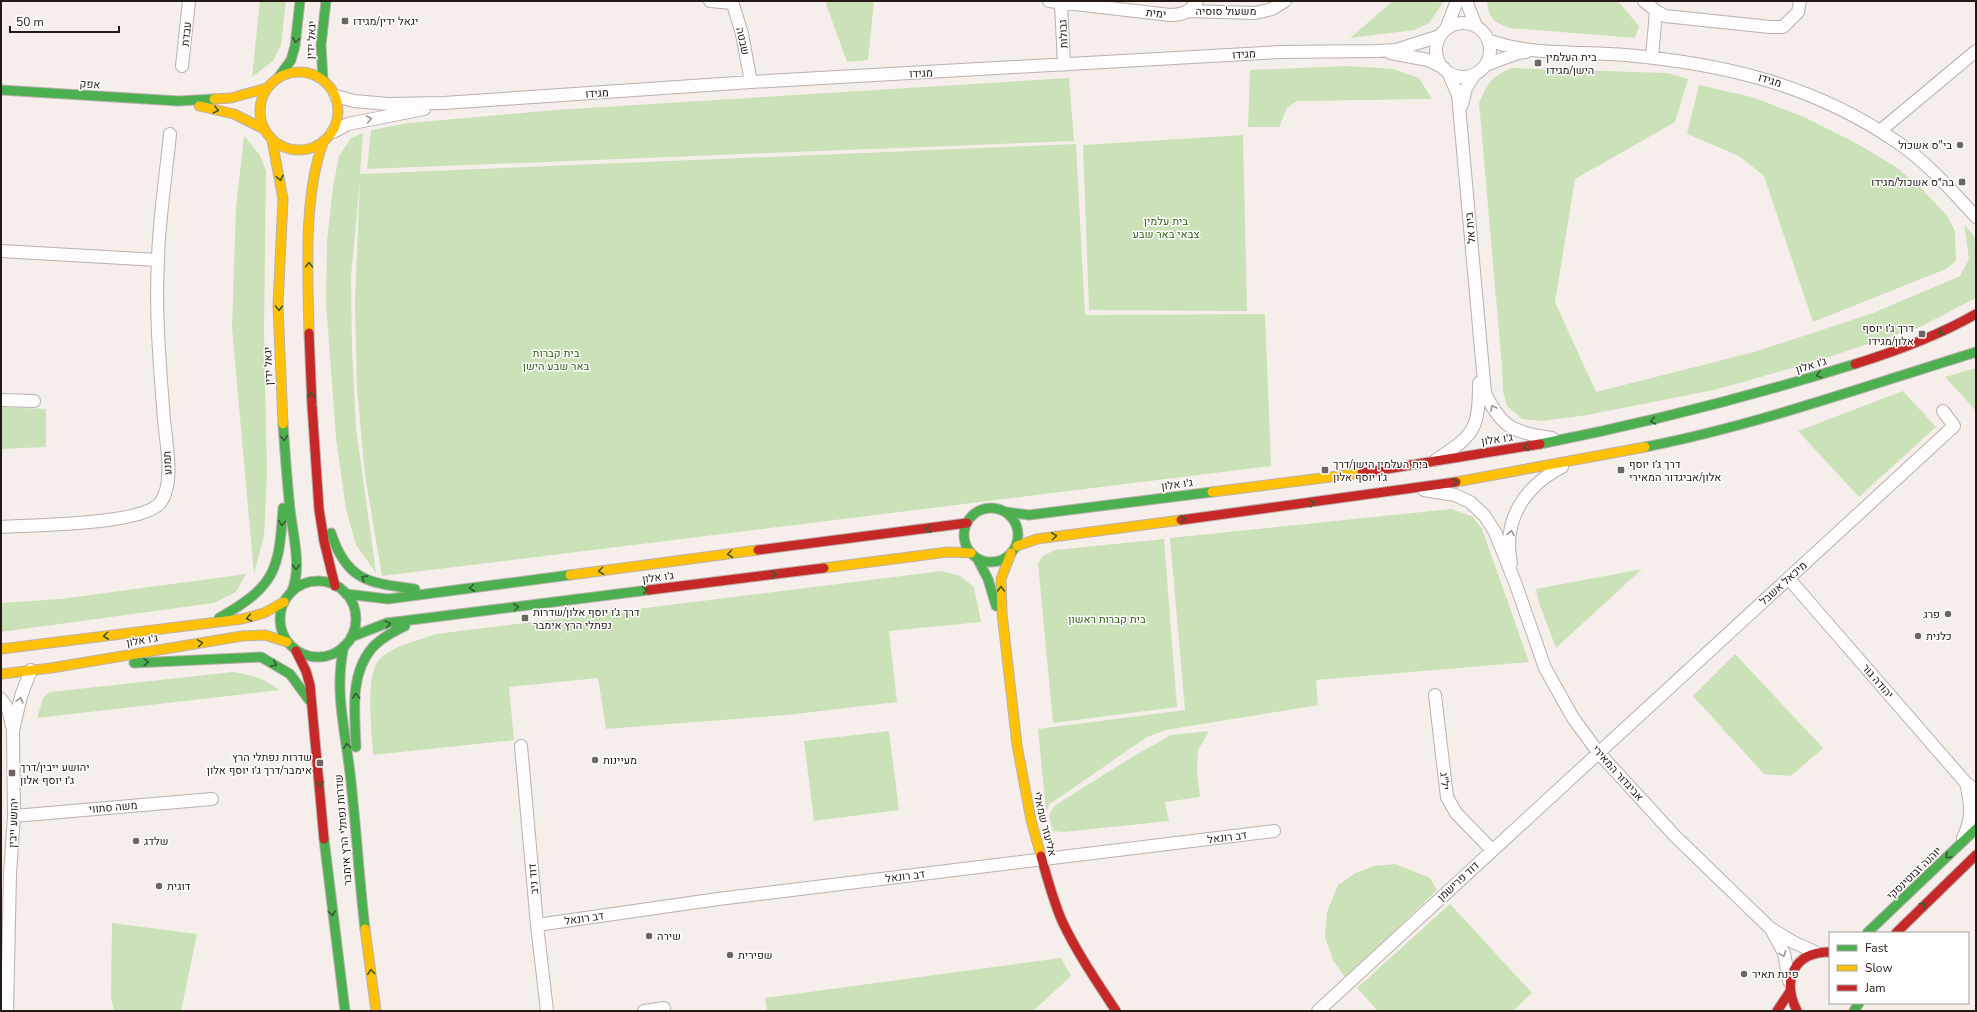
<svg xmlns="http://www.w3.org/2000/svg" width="1977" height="1012" viewBox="0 0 1977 1012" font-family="'Nunito Sans',Heebo,sans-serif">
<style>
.green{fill:#cbe2b9}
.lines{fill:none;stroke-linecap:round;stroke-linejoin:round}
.street-casing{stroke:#bab0ad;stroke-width:14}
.fast-casing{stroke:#bab0ad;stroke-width:11}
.slow-casing{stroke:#bab0ad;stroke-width:11}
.jam-casing{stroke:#bab0ad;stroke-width:11}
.street{stroke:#fefcfc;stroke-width:12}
.fast{stroke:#4caf50;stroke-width:9}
.slow{stroke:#ffc107;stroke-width:9}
.jam{stroke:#c62828;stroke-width:9}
.oneway{stroke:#375c30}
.oneway2{stroke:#9c9694}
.poi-dot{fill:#6e6460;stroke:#fdfdfd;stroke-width:1.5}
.labels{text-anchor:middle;stroke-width:3;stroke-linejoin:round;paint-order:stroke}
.street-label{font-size:11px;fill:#251915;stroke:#fdfdfd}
.poi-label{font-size:11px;fill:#251915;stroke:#fdfdfd;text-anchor:start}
.park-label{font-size:11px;fill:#326011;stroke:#fdfdfd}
</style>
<rect width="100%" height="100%" fill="#f6eeeb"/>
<path class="green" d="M 260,1 L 286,1 L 281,45 L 273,61 L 252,77 Z
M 825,1 L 874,1 L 868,60 L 847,62 Z
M 1393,1 L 1444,1 L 1429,23 L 1415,30 L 1350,38 Z
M 1487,1 L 1618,1 L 1639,26 L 1635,38 L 1510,28 C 1493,22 1489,19 1487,1 Z
M 1349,66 L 1393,69 L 1419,78 L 1432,99 L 1297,101 L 1287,108 L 1279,127 L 1248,127 L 1250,70 Z
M 1511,68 L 1667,73 L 1688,79 L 1675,122 L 1575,179 L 1555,302 L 1596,392 L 1754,352 L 1873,313 L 1960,276 L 1969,259 L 1964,224 L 1976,239 L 1976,298 L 1920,327 L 1810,363 L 1714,390 L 1587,415 L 1543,421 L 1522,419 L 1507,406 L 1503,391 L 1502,367 L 1479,103 C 1489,82 1490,78 1511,68 Z
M 1069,78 L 1074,141 L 367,169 L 371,130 L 409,123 L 555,110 Z
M 1699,85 L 1752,97 L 1802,116 L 1854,142 L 1896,167 L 1922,189 L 1947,216 L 1955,231 L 1956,261 L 1946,269 L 1813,322 L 1764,176 L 1739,156 L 1687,134 Z
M 363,133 L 360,174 L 1076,144 L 1085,315 L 1265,314 L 1271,466 L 382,576 L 365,475 L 357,387 L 355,303 L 360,179 L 351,277 L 352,348 L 356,428 L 376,573 L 356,545 L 346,509 L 336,438 L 326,303 L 327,241 L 333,187 L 339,156 L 351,138 Z
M 1243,135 L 1247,311 L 1089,310 L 1083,145 Z
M 244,136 L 259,154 L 266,170 L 264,331 L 267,474 L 264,536 L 254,574 L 232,328 L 236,207 Z
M 1976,368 L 1976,411 L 1945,377 Z
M 1903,391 L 1936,427 L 1859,497 L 1798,431 Z
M 1,407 L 46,409 L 46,447 L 1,449 Z
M 1451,509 L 1472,516 L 1482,529 L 1529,662 L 1316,680 L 1318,705 L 1166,730 L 1147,737 L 1050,804 L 1046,811 L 1038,729 L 1185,710 L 1170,538 Z
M 1164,539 L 1177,707 L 1053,723 L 1038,563 L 1044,555 L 1055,550 Z
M 1642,569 L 1556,648 L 1539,603 L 1536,589 Z
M 942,571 L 960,576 L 974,587 L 981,622 L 889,631 L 897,702 L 787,715 L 606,729 L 598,678 L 509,687 L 514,740 L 373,755 C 372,734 365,677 378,661 C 391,646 417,641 436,634 Z
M 246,574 L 236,592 L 214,603 L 1,632 L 1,603 L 61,599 Z
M 1735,654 L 1823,748 L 1791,776 L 1764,774 L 1693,696 Z
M 233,672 C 252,675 264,678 279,690 L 37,718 L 43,698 L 50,692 Z
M 889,731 L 899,810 L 814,821 L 804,741 Z
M 1209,731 L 1198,750 L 1197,772 L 1200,797 L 1165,802 L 1169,821 L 1063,832 L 1053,831 L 1049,816 L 1054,806 L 1129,759 L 1171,735 Z
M 1395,864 L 1430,878 L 1437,890 L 1346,978 L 1333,960 L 1325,937 L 1327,912 L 1338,885 L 1356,873 L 1374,866 Z
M 1450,904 L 1532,993 L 1513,1011 L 1378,1011 L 1357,988 Z
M 112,923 L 197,934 L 181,1011 L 114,1011 L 111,997 Z
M 1061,958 L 1071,976 L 1033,1011 L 767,1011 L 765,998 Z"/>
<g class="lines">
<g class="street-casing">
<path id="street" d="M 710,1 L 732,3
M 732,1 L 742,34 L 751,82
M 1049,1 L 1170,15 C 1182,15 1192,11 1197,1
M 1466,1 L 1476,26
M 1644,1 L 1656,11 L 1665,16 L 1770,27 L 1783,27 L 1798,12 L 1800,1
M 1061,3 L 1064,65
M 1189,11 L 1255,13 L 1272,9 L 1285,1
M1436 50a27 27 0 1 1 54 0a27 27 0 1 1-54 0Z
M 1446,29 L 1457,1
M 1488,40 C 1530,56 1582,51 1626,55 C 1725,64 1814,85 1897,142 C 1927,162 1952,191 1976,217
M 1391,53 L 1428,60 L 1444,68
M 1652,58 L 1656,11
M 1486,65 L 1518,53 L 1526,52
M 182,66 L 189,1
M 1448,72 L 1458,95 L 1485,393 C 1502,429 1514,432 1552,438
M 336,96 L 354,101 L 388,104 L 444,103 L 751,82 L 1280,52 L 1376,51 L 1396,50 L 1440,36
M 1462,105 L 1466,88 L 1475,74
M 1880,131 L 1976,51
M 333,132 L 348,124 L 424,109
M 1,251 L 158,260
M 1,400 L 34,401
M 1436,460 C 1474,435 1479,430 1479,383
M 1424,490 L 1455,495 L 1470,502 L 1484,515 L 1495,532 L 1516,585 L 1545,668 L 1573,718 L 1598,752 L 1675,836 L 1770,928 L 1793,942 L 1815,952
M 1,527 C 32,525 142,525 160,503 C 175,484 166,443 164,420 C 160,367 155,313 158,260 C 159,218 166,176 170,134
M 1511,563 C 1502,520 1525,486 1562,467
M 1789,579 L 1966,783 L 1976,790
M 1435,695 L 1447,797 L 1456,813 L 1492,850
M 1,699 L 8,709 L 12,726
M 521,746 L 537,925 L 547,1011
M 14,816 L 212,799
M 1963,838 C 1973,818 1971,804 1966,783
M 537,925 L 718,899 L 1274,831
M 1772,931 L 1784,953 L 1789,981
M 7,1011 L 10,874 L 14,816 L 13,731 L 21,696 L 31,670
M 644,1011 L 664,1008
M 1318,1011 L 1954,426 L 1943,411"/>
</g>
<g class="fast-casing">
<path id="fast" d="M 278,78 L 291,60 L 295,46 L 300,1
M 323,80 L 321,45 L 326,1
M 1,90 L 178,101 L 214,99
M 283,424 C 285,452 287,481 290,509 C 293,537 302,565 292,591
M 1540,444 C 1647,423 1752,396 1855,364
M 1645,447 C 1757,425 1866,386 1976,352
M964 535a27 27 0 1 1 54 0a27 27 0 1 1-54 0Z
M 1006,512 L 1029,515 L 1212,492
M 331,533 C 347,582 370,583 415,589
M 977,558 L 988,579 L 996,606
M280 619a38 38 0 1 1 76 0a38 38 0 1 1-76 0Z
M 346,594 L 388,599 L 570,575
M 219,618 C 276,586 279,570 283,508
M 351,637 L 387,623 L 649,590
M 344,646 C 334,689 345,730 350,773 C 356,825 359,877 365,929
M 134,663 L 261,657 L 290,674 L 309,700
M 356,747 C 355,715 349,675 372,648 C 381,638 393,632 405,626
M 324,839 L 345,1011
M 1867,933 L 1976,829
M 1854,1011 L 1859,1003"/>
</g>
<g class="slow-casing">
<path id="slow" d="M260 111a39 39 0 1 1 78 0a39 39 0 1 1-78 0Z
M 214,99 L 231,98 L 267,88
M 199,106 L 234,114 L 264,129
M 272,140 L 283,199 L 278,306 L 283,424
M 309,333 C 308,277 303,196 323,143
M 1456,482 L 1645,447
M 1212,492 L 1362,473
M 1017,546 L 1037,539 L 1181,520
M 1011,553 L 1001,579 L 1002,613 L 1017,745 L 1031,820 L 1041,856
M 824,568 L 948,552 L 971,553
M 570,575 L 758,550
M 1,649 L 242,619 L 264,613 L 284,602
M 1,674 L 51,668 L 242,636 L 265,635 L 287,642
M 365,929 L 376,1011"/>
</g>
<g class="jam-casing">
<path id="jam" d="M 309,333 L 312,405 L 319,509 L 324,541 L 335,586
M 1855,364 C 1897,351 1938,336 1976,314
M 1362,473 L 1540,444
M 1181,520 L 1456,482
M 758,550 L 967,523
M 649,590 L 824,568
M 296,651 L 306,671 L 310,685 L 324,839
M 1041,856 C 1047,878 1053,900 1062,921 C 1077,953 1097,982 1116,1011
M 1896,933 L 1976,855
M 1777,1011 L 1789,993
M 1797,1011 C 1782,980 1793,952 1830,952"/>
</g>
<use href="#street" class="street"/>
<use href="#fast" class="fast"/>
<use href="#slow" class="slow"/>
<use href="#jam" class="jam"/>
</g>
<defs><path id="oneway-chevron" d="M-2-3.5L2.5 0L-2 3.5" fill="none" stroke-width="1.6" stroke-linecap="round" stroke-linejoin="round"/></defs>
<g class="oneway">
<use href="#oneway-chevron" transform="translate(296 40) rotate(97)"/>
<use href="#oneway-chevron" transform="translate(216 110) rotate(13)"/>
<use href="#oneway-chevron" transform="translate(280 178) rotate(79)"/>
<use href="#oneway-chevron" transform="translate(309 265) rotate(-89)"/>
<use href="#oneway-chevron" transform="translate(279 308) rotate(90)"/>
<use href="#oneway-chevron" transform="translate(1941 332) rotate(156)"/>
<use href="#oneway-chevron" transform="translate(1819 375) rotate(163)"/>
<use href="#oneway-chevron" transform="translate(311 395) rotate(-92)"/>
<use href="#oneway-chevron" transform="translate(1653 421) rotate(168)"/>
<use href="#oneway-chevron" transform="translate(284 438) rotate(85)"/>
<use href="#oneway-chevron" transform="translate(1526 447) rotate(172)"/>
<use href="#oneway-chevron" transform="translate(1455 482) rotate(-9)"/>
<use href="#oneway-chevron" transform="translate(1312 503) rotate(-8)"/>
<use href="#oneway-chevron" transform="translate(1183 519) rotate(-7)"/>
<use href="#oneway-chevron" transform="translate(282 523) rotate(95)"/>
<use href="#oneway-chevron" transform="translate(928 529) rotate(173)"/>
<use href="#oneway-chevron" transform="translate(1054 536) rotate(-7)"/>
<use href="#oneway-chevron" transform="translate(730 554) rotate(173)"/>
<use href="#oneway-chevron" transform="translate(296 567) rotate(91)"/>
<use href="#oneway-chevron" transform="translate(601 571) rotate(173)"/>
<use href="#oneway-chevron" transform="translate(774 574) rotate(-7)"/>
<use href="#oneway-chevron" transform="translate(364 578) rotate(-148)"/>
<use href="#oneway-chevron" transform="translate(472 588) rotate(173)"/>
<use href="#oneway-chevron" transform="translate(1001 589) rotate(-91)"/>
<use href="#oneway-chevron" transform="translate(645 590) rotate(-7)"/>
<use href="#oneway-chevron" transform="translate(516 607) rotate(-7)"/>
<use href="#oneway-chevron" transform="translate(249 618) rotate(169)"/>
<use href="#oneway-chevron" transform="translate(388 624) rotate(-12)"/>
<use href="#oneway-chevron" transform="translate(106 636) rotate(173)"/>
<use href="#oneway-chevron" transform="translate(200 643) rotate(-9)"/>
<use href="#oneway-chevron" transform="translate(146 662) rotate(-3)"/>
<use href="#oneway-chevron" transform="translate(274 664) rotate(28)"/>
<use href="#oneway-chevron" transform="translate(356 696) rotate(-90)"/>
<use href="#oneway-chevron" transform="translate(347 746) rotate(-97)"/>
<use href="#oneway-chevron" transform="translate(320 784) rotate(85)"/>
<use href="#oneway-chevron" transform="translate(1948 856) rotate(136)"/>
<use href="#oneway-chevron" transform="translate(1923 905) rotate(-45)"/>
<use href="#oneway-chevron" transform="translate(332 913) rotate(83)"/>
<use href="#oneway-chevron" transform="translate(371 972) rotate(-98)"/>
</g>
<g class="oneway2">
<use href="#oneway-chevron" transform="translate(369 119) rotate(-11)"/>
<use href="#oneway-chevron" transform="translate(1493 408) rotate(-119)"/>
<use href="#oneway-chevron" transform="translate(1511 533) rotate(-80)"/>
<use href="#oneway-chevron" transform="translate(20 700) rotate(-75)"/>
<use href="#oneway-chevron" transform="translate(1783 954) rotate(69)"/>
</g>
<g class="poi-dot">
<rect x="341" y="17" width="8" height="8" rx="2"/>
<rect x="1534" y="59" width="8" height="8" rx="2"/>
<circle cx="1960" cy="145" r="4"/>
<rect x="1958" y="178" width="8" height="8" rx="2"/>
<rect x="1918" y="330" width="8" height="8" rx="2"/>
<rect x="1321" y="466" width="8" height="8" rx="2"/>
<rect x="1617" y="466" width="8" height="8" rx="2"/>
<circle cx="1948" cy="614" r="4"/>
<rect x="521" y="614" width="8" height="8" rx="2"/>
<circle cx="1918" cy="636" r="4"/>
<circle cx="595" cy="760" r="4"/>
<rect x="316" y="759" width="8" height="8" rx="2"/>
<rect x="8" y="769" width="8" height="8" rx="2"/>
<circle cx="136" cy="841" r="4"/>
<circle cx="159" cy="886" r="4"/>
<circle cx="649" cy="936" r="4"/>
<circle cx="730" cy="955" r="4"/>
<circle cx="1744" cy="974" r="4"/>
</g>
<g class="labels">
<g class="street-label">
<text x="1226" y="15">משעול סוסיה</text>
<text transform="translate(1156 13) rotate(6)" y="4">ימית</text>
<text transform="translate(186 34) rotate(-84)" y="4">עבדת</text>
<text transform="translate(1063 34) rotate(-93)" y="4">גבולות</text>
<text transform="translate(311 40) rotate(-87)" y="4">יגאל ידין</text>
<text transform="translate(743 41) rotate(77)" y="4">שבטה</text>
<text transform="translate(1244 54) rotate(-4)" y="4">מגידו</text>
<text transform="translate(921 73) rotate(-3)" y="4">מגידו</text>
<text transform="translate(1770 80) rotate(17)" y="4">מגידו</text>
<text transform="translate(90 84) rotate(4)" y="4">אפק</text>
<text transform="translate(597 93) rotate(-4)" y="4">מגידו</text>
<text transform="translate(1470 228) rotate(-95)" y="4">בית אל</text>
<text transform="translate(1811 365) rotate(-17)" y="4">ג'ו אלון</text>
<text transform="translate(268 366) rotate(-92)" y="4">יגאל ידין</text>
<text transform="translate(1497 439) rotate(-8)" y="4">ג'ו אלון</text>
<text transform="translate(167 463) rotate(-92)" y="4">תמנע</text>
<text transform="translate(1177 484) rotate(-7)" y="4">ג'ו אלון</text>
<text transform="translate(658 577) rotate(-7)" y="4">ג'ו אלון</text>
<text transform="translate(1783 583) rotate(-42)" y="4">מיכאל אשבל</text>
<text transform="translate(142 640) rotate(-9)" y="4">ג'ו אלון</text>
<text transform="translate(1878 681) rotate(49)" y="4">יהודה גור</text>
<text transform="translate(1618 773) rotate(48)" y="4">אביגדור המאירי</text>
<text transform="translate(1445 781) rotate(83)" y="4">יל"ג</text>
<text transform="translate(113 807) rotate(-5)" y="4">משה סתווי</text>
<text transform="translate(13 823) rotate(-88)" y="4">יהושע ייבין</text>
<text transform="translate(1045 824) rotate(76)" y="4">אליעזר שמאלי</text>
<text transform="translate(343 830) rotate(-95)" y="4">שדרות נפתלי הרץ אימבר</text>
<text transform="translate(1227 837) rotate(-7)" y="4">דב רונאל</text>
<text transform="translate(1914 873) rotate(-44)" y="4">יוהנה זבוטינסקי</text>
<text transform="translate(905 876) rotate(-7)" y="4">דב רונאל</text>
<text transform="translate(533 879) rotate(-95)" y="4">דוד ניב</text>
<text transform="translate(1458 881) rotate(-43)" y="4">דוד פרישמן</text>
<text transform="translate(584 918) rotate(-8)" y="4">דב רונאל</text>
</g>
<g class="poi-label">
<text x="353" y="25">יגאל ידין/מגידו</text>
<text x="1546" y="61">בית העלמין<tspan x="1546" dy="13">הישן/מגידו</tspan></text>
<text x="1952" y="149" text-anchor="end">בי"ס אשכול</text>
<text x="1954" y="186" text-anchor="end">בה״ס אשכול/מגידו</text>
<text x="1914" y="332" text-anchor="end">דרך ג׳ו יוסף<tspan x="1914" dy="13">אלון/מגידו</tspan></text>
<text x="1333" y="468">בית העלמין הישן/דרך<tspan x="1333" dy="13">ג׳ו יוסף אלון</tspan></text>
<text x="1629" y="468">דרך ג׳ו יוסף<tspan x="1629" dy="13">אלון/אביגדור המאירי</tspan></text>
<text x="533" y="616">דרך ג׳ו יוסף אלון/שדרות<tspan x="533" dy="13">נפתלי הרץ אימבר</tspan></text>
<text x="1940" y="618" text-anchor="end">פרג</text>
<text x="1926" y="640">כלנית</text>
<text x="312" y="761" text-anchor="end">שדרות נפתלי הרץ<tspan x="312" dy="13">אימבר/דרך ג׳ו יוסף אלון</tspan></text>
<text x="603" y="764">מעיינות</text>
<text x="20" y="771">יהושע ייבין/דרך<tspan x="20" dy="13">ג׳ו יוסף אלון</tspan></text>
<text x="144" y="845">שלדג</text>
<text x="167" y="890">דוגית</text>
<text x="657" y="940">שירה</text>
<text x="738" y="959">שפירית</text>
<text x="1752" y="978">פינת תאיר</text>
</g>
<g class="park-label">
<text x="1166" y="225">בית עלמין<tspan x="1166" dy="13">צבאי באר שבע</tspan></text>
<text x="556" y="357">בית קברות<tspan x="556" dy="13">באר שבע הישן</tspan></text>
<text x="1107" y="623">בית קברות ראשון</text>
</g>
</g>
<rect width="1977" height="1012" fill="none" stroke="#251915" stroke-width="4"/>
<rect x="1829" y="932" width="140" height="72" fill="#fdfdfd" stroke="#a7a2a0"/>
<rect x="1837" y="945" width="20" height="6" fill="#4caf50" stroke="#a7a2a0"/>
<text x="1865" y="952" font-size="12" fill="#251915">Fast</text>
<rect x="1837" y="965" width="20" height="6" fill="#ffc107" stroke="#a7a2a0"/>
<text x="1865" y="972" font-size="12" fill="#251915">Slow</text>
<rect x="1837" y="985" width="20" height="6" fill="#c62828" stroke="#a7a2a0"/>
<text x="1865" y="992" font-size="12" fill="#251915">Jam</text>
<path d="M10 26v6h109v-6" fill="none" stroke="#251915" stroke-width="2"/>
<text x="16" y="26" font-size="12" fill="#251915" stroke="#fdfdfd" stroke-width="3" paint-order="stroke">50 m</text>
</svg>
